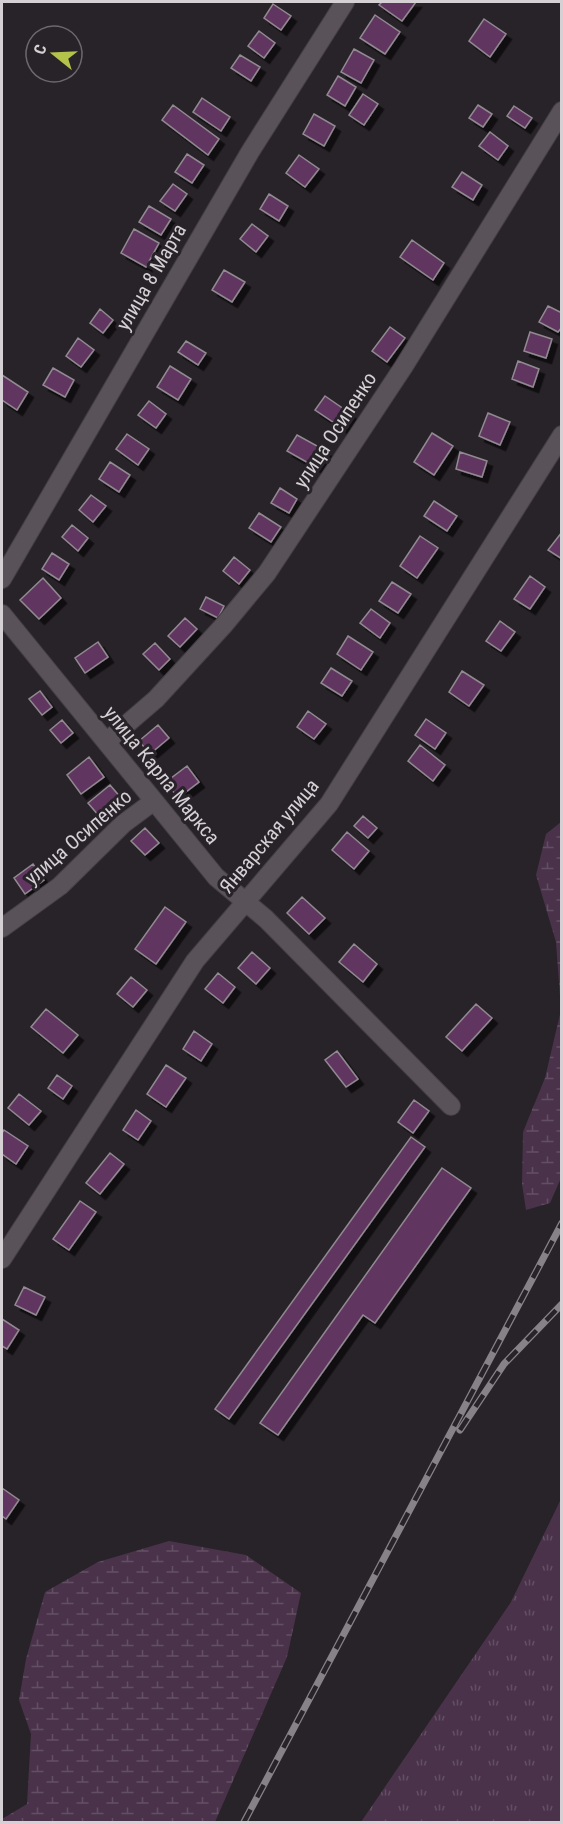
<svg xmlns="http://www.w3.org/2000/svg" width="563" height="1824" viewBox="0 0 563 1824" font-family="'Roboto Condensed',sans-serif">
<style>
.grass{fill:url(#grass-tufts)}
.wetland{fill:url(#wetland-marsh)}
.building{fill:#603661;stroke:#918a91;stroke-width:1.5;filter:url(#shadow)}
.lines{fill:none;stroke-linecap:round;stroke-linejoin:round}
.minor-casing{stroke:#443f44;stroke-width:20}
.minor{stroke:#595359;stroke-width:18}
.rail-casing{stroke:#878287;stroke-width:7}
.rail{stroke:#282328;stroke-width:4.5;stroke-dasharray:14;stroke-linecap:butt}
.labels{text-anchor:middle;stroke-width:6;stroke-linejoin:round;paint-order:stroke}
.street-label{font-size:20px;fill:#d4d0d4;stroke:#282328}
</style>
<defs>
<pattern id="grass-tufts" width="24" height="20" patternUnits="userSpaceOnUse" patternTransform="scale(1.5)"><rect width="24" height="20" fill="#4a324b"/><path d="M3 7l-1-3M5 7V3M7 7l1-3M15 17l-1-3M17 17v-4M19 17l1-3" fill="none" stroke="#634f64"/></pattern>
<pattern id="wetland-marsh" width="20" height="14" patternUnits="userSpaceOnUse" patternTransform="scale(1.5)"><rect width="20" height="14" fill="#4a324b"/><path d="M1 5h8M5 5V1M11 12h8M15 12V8" fill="none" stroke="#634f64"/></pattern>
<filter id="shadow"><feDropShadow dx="5.5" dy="5.5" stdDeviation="0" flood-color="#0009"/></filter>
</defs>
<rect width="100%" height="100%" fill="#282328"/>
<path class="grass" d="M 561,1499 L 561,1822 L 361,1822 L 511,1602 Z"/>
<path class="wetland" d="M 561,822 L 561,1178 L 550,1203 L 526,1210 L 522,1184 L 523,1132 L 545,1078 L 561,1010 L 556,942 L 536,875 L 546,834 Z
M 169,1541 L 246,1555 L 301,1593 L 287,1657 L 215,1822 L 2,1822 L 2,1819 L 27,1804 L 31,1734 L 19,1700 L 26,1659 L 45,1592 L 98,1562 Z"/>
<path class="building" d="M 382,2 L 416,2 L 402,21 L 379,5 Z
M 273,4 L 291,16 L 281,30 L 264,18 Z
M 375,15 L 400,32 L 385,54 L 360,38 Z
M 484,19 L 506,34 L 490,57 L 469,41 Z
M 259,31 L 275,43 L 264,58 L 248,46 Z
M 354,49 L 374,60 L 361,83 L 341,72 Z
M 240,55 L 260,67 L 251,81 L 231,68 Z
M 338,76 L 356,87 L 345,106 L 327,95 Z
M 363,94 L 378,104 L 364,125 L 349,115 Z
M 202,98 L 230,117 L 221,131 L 193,112 Z
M 173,105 L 219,139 L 208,155 L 162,120 Z
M 478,105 L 492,114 L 483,127 L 469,118 Z
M 514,106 L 532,118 L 525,128 L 507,116 Z
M 314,114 L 335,126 L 324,146 L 303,134 Z
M 490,132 L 508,146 L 498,160 L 479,146 Z
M 187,154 L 204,165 L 192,183 L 175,172 Z
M 299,155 L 319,169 L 305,187 L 286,173 Z
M 462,172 L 482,185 L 473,200 L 452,187 Z
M 173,184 L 187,194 L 175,211 L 160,201 Z
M 269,194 L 288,206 L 279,221 L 260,209 Z
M 149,206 L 171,219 L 161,235 L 139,222 Z
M 252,224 L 268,236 L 256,252 L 240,239 Z
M 134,229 L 159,243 L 146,267 L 121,253 Z
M 412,240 L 444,263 L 433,280 L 400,257 Z
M 224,270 L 245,282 L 232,302 L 212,290 Z
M 548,306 L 562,313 L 562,327 L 558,332 L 539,322 Z
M 100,309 L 113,320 L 103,333 L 90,323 Z
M 390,327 L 405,338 L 387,362 L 372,351 Z
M 530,332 L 552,339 L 546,358 L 524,351 Z
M 78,338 L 94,350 L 81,367 L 66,356 Z
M 186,341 L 206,353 L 198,365 L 178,352 Z
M 518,361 L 539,369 L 533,387 L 512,379 Z
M 170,366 L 191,379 L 178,400 L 157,387 Z
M 53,368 L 74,380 L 65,397 L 43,385 Z
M 2,375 L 28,392 L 17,410 L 2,400 Z
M 325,396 L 351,414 L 342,428 L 315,410 Z
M 149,401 L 166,414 L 156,428 L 138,415 Z
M 488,413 L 510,422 L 500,445 L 479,436 Z
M 432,433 L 453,446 L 434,475 L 414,462 Z
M 127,434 L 149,449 L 138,465 L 116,449 Z
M 297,435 L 328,452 L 319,469 L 287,451 Z
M 460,452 L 487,461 L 482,477 L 456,469 Z
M 110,462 L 130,475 L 119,492 L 99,479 Z
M 280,488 L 297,499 L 289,513 L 271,503 Z
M 91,495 L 106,506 L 93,522 L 79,510 Z
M 434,501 L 457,516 L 447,531 L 424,516 Z
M 259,513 L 281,527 L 271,542 L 249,528 Z
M 72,525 L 88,538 L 78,551 L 62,537 Z
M 562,532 L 562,559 L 548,550 Z
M 420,536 L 438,548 L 417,578 L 400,566 Z
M 52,553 L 69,564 L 59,580 L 42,569 Z
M 234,557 L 250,570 L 239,584 L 223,571 Z
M 530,576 L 545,587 L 530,609 L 514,599 Z
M 43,578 L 61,598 L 39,619 L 20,600 Z
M 392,582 L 411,594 L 398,613 L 379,601 Z
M 206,597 L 224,606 L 218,618 L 200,609 Z
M 371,609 L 390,623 L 380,638 L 360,623 Z
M 185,618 L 197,629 L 180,647 L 168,636 Z
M 500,621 L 515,632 L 501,651 L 486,641 Z
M 348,636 L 373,652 L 361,670 L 337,654 Z
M 98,642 L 108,657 L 85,673 L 75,658 Z
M 155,643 L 170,659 L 159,670 L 143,654 Z
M 331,668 L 352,681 L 342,696 L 321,683 Z
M 462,671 L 484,685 L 469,706 L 449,692 Z
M 40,691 L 52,707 L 42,715 L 29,699 Z
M 308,711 L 326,724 L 314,739 L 297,727 Z
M 426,719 L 446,733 L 435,749 L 415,735 Z
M 62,720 L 73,733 L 61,743 L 50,730 Z
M 158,725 L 169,738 L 150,754 L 139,741 Z
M 420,745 L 445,765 L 433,781 L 408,761 Z
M 89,757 L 104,777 L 81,794 L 67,775 Z
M 187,766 L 199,782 L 178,798 L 166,782 Z
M 110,785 L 121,798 L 99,816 L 88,803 Z
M 363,816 L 377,828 L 368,838 L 354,826 Z
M 145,828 L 159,843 L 145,855 L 131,841 Z
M 347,832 L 369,851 L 354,869 L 332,850 Z
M 33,864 L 44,880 L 25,894 L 14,878 Z
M 302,897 L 325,918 L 309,934 L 287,913 Z
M 165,907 L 186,922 L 156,964 L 135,949 Z
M 354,944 L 377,964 L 363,982 L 339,962 Z
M 252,952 L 270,968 L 256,984 L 238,968 Z
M 218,973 L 235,987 L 223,1003 L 205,989 Z
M 131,977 L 147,990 L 133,1007 L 117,994 Z
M 476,1004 L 492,1018 L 462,1051 L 446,1037 Z
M 46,1009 L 78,1035 L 63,1053 L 31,1027 Z
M 194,1031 L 212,1044 L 201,1061 L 183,1049 Z
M 337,1051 L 358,1079 L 346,1087 L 325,1060 Z
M 166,1065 L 186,1078 L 166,1107 L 147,1094 Z
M 57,1075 L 72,1086 L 63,1099 L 48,1088 Z
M 19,1094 L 41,1111 L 29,1125 L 8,1108 Z
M 414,1100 L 429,1111 L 413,1133 L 398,1122 Z
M 136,1110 L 151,1121 L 138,1140 L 123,1130 Z
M 4,1130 L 28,1146 L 16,1164 L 2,1154 L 2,1133 Z
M 411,1137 L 425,1147 L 229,1419 L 215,1409 Z
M 110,1153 L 124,1164 L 100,1194 L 86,1183 Z
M 442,1168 L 471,1188 L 375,1323 L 363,1315 L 278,1435 L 260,1423 Z
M 80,1201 L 96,1212 L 69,1250 L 53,1239 Z
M 24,1287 L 45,1297 L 36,1315 L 15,1305 Z
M 2,1319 L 19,1330 L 7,1349 L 2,1346 Z
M 2,1488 L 19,1500 L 6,1519 L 2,1516 Z"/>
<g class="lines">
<g class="minor-casing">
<path id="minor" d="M 2,579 L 250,152 L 345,2
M 2,614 L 216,877 L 266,919 L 451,1106
M 106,742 L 156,699 L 223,626 L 267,573 L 404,366 L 562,111
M 2,928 L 60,886 L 123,824 L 154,801
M 2,1259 L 195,961 L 329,804 L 562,435"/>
</g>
<use href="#minor" class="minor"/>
<g class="rail-casing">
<path id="rail" d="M 460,1430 L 504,1364 L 562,1304
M 244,1822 L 562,1223"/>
</g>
<use href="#rail" class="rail"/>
</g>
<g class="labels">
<g class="street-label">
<text transform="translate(151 277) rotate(-60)" y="7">улица 8 Марта</text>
<text transform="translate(335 430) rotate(-57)" y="7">улица Осипенко</text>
<text transform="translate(162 775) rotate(51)" y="7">улица Карла Маркса</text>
<text transform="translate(269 836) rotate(-50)" y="7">Январская улица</text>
<text transform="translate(78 837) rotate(-41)" y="7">улица Осипенко</text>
</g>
</g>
<rect width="563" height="1824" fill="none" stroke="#d4d0d4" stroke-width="6"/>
<g transform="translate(54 54) rotate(288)"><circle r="28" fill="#282328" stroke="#6d686d" stroke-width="1.5"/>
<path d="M0-4.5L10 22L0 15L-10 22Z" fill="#b3c24b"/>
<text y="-9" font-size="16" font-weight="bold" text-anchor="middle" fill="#d4d0d4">С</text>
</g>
</svg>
